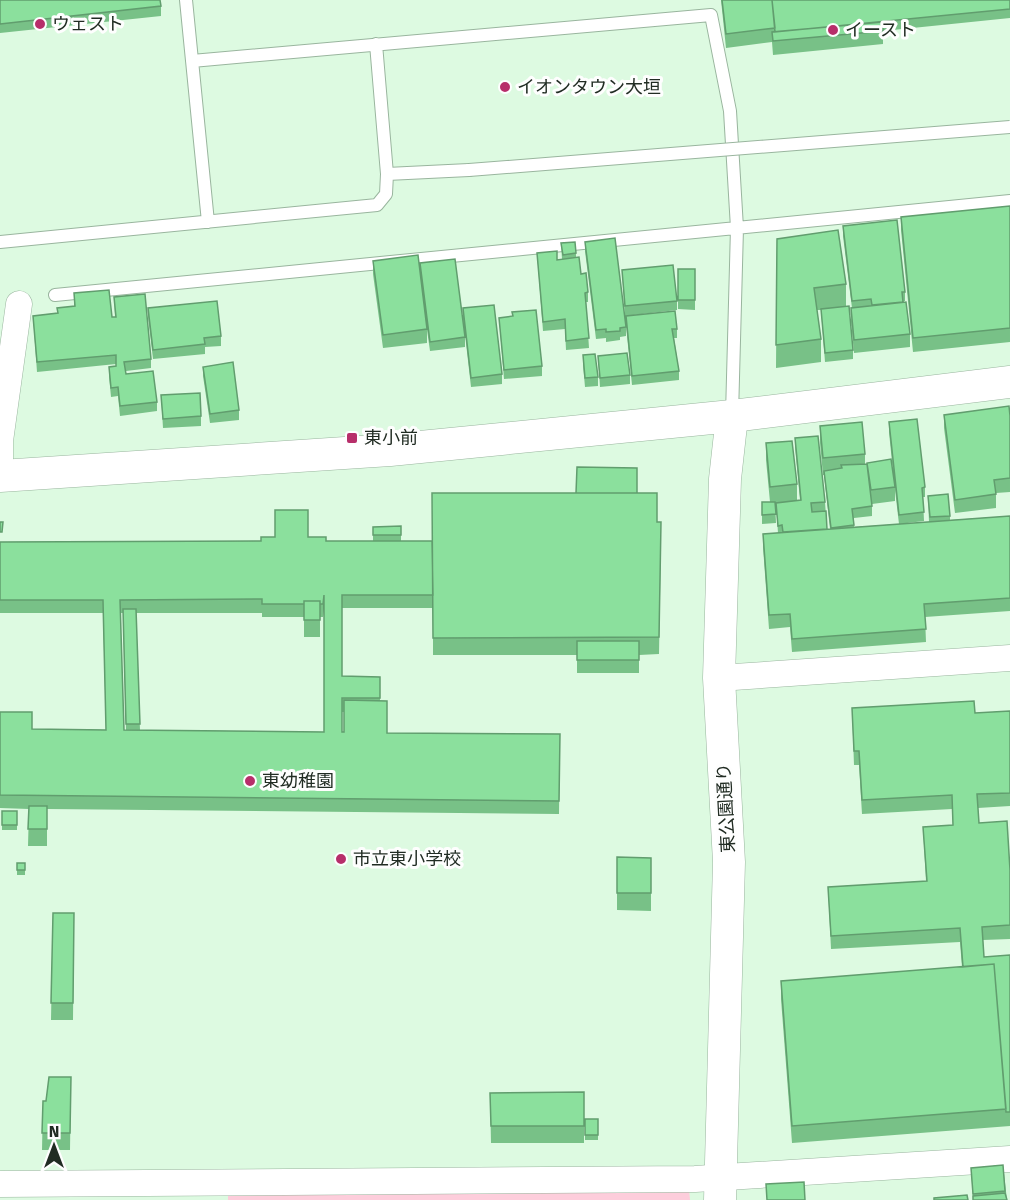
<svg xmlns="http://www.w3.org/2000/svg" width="1010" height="1200" viewBox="0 0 1010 1200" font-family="'Fira Sans','Noto Sans JP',sans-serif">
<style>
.green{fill:#fdcddb}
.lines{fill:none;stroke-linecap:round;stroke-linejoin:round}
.service-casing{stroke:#99b59e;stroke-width:14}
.minor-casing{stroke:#99b59e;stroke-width:27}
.tertiary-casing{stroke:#99b59e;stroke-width:33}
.service{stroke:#fff;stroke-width:12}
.minor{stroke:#fff;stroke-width:26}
.tertiary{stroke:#fff;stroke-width:32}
.service-bridge-casing{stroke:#99b59e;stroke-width:14;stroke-linecap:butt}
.service-bridge{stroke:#fff;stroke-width:12}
.wall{fill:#78c187;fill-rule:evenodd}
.shaded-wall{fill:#619d6e}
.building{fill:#8be09d;stroke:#619d6e;stroke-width:1.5;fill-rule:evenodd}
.poi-dot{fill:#b72e6a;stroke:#fefefe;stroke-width:2}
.labels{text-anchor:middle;stroke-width:6;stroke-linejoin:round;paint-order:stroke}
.poi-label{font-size:18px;fill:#212c23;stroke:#fefefe;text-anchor:start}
.street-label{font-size:18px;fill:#212c23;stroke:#fefefe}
</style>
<rect width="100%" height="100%" fill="#ddfae1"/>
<path class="green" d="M 689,1189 L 690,1200 L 228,1200 L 228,1195 Z"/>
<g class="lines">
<g class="service-casing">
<path id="service" d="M 186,0 L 208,222
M 376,44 L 387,174
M 192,61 L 711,15 L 730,111 L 737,228 L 732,415
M 0,242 L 377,205 L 386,194 L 387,174 L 469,170
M 55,295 L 1010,201"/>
</g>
<g class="minor-casing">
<path id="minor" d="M 0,476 L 0,441 L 19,304
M 719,678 L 1010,658
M 0,1184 L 695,1179 L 1010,1159"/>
</g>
<g class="tertiary-casing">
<path id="tertiary" d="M 0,476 L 390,450 L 732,416 L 1010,382
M 720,1200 L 729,862 L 719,678 L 725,479 L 732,416"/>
</g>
<use href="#service" class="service"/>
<use href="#minor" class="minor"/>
<use href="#tertiary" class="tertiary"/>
<g class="service-bridge-casing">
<path id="service-bridge" d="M 469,170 L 1010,127"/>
</g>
<use href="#service-bridge" class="service-bridge"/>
</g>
<path class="wall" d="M 0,0 L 161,6 L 161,16 L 0,33 Z
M 721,0 L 1010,0 L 1010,18 L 883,31 L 883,44 L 773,55 L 772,42 L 726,48 Z
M 1010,206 L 1010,342 L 913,352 L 901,230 L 901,217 Z
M 843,226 L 905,292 L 905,301 L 903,301 L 910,334 L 910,347 L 854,353 L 851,321 L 852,308 L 843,236 Z
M 777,239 L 846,284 L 846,307 L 853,350 L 853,359 L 825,362 L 821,310 L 817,310 L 821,339 L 821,362 L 776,368 Z
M 585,242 L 626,327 L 626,336 L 620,337 L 620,340 L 606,342 L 606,338 L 596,339 L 585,251 Z
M 561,243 L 576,253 L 576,258 L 581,274 L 588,292 L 588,302 L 586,302 L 589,348 L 566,350 L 565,329 L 543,331 L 537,253 L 557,260 L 562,259 Z
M 373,261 L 420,273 L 420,263 L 465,337 L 465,347 L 430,351 L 427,330 L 427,343 L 383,348 L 373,274 Z
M 678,269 L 695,269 L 695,310 L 678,309 Z
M 622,270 L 677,301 L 677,310 L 625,316 Z
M 74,293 L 112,317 L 115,317 L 114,297 L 151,359 L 151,368 L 126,371 L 126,374 L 157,402 L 157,411 L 120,416 L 118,396 L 111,397 L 109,376 L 109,367 L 116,366 L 116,364 L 37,372 L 33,316 L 57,313 L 74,306 Z
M 148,308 L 221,336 L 221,346 L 205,347 L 205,354 L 153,359 L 148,317 Z
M 463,308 L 502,374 L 502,384 L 471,387 L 463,317 Z
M 626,316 L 677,329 L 677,338 L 674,338 L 679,371 L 679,380 L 632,385 L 626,326 Z
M 499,318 L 542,366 L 542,376 L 504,379 Z
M 583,355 L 598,377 L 598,386 L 585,387 L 583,365 Z
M 598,356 L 630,375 L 630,384 L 600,387 Z
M 203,367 L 239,410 L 239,420 L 210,423 L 203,376 Z
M 161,395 L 201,416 L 201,426 L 163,428 Z
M 944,415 L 1010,416 L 1010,492 L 996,493 L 996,508 L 955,513 L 944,428 Z
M 889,422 L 925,487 L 925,497 L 923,497 L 924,521 L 899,524 L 895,490 L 895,501 L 872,504 L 872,516 L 854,518 L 854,527 L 929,522 L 928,496 L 950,516 L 950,520 L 1010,516 L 1010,611 L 925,617 L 926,642 L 792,652 L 790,627 L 769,629 L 763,547 L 763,534 L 778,533 L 776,503 L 775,503 L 776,523 L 762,524 L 762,502 L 770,502 L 766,460 L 766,443 L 797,484 L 797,500 L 800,500 L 795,447 L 795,438 L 825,502 L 827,529 L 830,529 L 824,475 L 823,475 L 820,443 L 820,426 L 865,454 L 865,464 L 893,472 L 889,432 Z
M 637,493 L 657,522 L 661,539 L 659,654 L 639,655 L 639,673 L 577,673 L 577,655 L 433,655 L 433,608 L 342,608 L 342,676 L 380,677 L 380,701 L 387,733 L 560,734 L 559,814 L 47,809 L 47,846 L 28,846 L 29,809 L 0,808 L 0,712 L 32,729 L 106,730 L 103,613 L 0,613 L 0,542 L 261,541 L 308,537 L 326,541 L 373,541 L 373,527 L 401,526 L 401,541 L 432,541 ZM 324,608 L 324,732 L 140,730 L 136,613 L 262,613 L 262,617 L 304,617 L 304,637 L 320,637 L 320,617 L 323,617 ZM 120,613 L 123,613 L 126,730 L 124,730 ZM 342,712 L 344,712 L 344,732 L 342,732 Z
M 852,708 L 975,713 L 1010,711 L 1010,806 L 978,808 L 979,823 L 1010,870 L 1010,939 L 983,940 L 984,957 L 1010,955 L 1010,1126 L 792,1143 L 781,999 L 781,981 L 962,967 L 960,942 L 831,949 L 828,887 L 926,881 L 923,827 L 953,825 L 952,809 L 862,814 L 859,765 L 854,765 Z
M 2,811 L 17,811 L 17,830 L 2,830 Z
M 617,857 L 651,858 L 651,911 L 617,910 Z
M 17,863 L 25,863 L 25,875 L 17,875 Z
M 53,913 L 74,913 L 73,1020 L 51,1020 Z
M 71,1077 L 70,1150 L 42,1150 L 43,1101 L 46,1101 Z
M 584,1092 L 584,1143 L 491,1143 L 490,1093 Z
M 585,1119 L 598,1119 L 598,1140 L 585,1140 Z
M 1003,1165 L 1007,1200 L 973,1200 L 971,1168 Z"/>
<path class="shaded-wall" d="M 324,595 L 324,608 L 323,617 L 323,604 Z"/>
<path class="building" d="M 0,0 L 160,0 L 161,6 L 0,24 Z
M 722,0 L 772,0 L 775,28 L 726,34 Z
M 772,0 L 1010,0 L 1010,9 L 775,32 Z
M 883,22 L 883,31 L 773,41 L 772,32 Z
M 1010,206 L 1010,328 L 913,338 L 901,217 Z
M 897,220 L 905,292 L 902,292 L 903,302 L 872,305 L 871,299 L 852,301 L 843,226 Z
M 838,230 L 846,284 L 814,288 L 821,339 L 776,345 L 777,239 Z
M 615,238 L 626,327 L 620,328 L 620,331 L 606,332 L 606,329 L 596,330 L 585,242 Z
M 575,242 L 576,253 L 563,255 L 561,243 Z
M 557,251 L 557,260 L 579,257 L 581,274 L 586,273 L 588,292 L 585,293 L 589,338 L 566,341 L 565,319 L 543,322 L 537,253 Z
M 418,255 L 427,329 L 383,335 L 373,261 Z
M 455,259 L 465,337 L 430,342 L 420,263 Z
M 673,265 L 677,301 L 625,306 L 622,270 Z
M 678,269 L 695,269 L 695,300 L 678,300 Z
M 109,290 L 112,317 L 116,317 L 114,297 L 145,294 L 151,359 L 124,362 L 126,374 L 153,371 L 157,402 L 120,406 L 118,387 L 111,388 L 109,367 L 116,366 L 116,355 L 37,362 L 33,316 L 58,313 L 57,308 L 75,306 L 74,293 Z
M 217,301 L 221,336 L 204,338 L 205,344 L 153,350 L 148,308 Z
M 906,302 L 910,334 L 854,340 L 851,308 Z
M 494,305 L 502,374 L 471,378 L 463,308 Z
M 849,306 L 853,350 L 825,353 L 821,309 Z
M 536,310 L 542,366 L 504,370 L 499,318 L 513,316 L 512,312 Z
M 675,311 L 677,329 L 672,329 L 679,371 L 632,376 L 626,316 Z
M 627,353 L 630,375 L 600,378 L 598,356 Z
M 595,354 L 598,377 L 585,378 L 583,355 Z
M 233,362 L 239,410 L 210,414 L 203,367 Z
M 200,393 L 201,416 L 163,419 L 161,395 Z
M 1009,406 L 1010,416 L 1010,478 L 994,480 L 996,494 L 955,500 L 944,415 Z
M 917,419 L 925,487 L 922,488 L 924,512 L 899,515 L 889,422 Z
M 862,422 L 865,454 L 823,458 L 820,426 Z
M 818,436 L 825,502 L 811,503 L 812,512 L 826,511 L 827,529 L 783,532 L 782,525 L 778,526 L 776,503 L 801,500 L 795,438 Z
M 792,441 L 797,484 L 770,487 L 766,443 Z
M 891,459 L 895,487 L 871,490 L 867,463 Z
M 867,464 L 872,506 L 852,509 L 854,525 L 831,528 L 824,471 L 842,468 L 841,465 Z
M 577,467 L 637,468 L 637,493 L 576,493 Z
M 432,493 L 657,493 L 657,522 L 661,522 L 659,637 L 433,638 Z
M 948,494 L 950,516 L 930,517 L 928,496 Z
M 762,502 L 775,502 L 776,514 L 762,515 Z
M 275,510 L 308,510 L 308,537 L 326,537 L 326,541 L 432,541 L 433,595 L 342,595 L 342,676 L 380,677 L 380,698 L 342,698 L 342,732 L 344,732 L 344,700 L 387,701 L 387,733 L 560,734 L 559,801 L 0,795 L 0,712 L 32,712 L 32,729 L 106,730 L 103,600 L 0,600 L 0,542 L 261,541 L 261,537 L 275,537 ZM 324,595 L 324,732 L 124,730 L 120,600 L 262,599 L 262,604 L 304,604 L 304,601 L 320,601 L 320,604 L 323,604 Z
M 1010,516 L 1010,598 L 924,604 L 926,629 L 792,639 L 790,614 L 769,615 L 763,534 Z
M 0,522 L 3,522 L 2,532 L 0,532 Z
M 401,526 L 401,535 L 373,535 L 373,527 Z
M 304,601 L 320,601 L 320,620 L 304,620 Z
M 123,609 L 136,609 L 140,724 L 126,724 Z
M 577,641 L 639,641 L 639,660 L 577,660 Z
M 974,701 L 975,713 L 1010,711 L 1010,793 L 977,794 L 979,823 L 1007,821 L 1010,870 L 1010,925 L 982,927 L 984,957 L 1010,955 L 1010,1112 L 1006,1112 L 994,964 L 963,967 L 960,928 L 831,936 L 828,887 L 927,881 L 923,827 L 953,825 L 952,795 L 862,800 L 859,751 L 854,751 L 852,708 Z
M 29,806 L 47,806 L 47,829 L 28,829 Z
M 2,811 L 17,811 L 17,825 L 2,825 Z
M 617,857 L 651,858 L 651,893 L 617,893 Z
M 17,863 L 25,863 L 25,870 L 17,870 Z
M 53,913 L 74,913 L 73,1003 L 51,1003 Z
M 994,964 L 1006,1109 L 792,1126 L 781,981 Z
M 49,1077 L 71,1077 L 70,1133 L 42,1133 L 43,1101 L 46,1101 Z
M 584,1092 L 584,1126 L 491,1126 L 490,1093 Z
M 585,1119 L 598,1119 L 598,1135 L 585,1135 Z
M 1003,1165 L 1005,1191 L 973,1194 L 971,1168 Z
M 804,1182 L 805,1200 L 767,1200 L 766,1184 Z
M 1005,1193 L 1007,1200 L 973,1200 L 973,1196 Z
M 967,1195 L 968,1200 L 934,1200 L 934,1198 Z"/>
<g class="poi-dot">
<circle cx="40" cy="24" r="6"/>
<circle cx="833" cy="30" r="6"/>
<circle cx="505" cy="87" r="6"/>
<rect x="346" y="432" width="12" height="12" rx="3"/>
<circle cx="250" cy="781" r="6"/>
<circle cx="341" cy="859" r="6"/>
</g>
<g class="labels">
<g class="poi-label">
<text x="52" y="30">ウェスト</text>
<text x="845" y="36">イースト</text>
<text x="517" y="93">イオンタウン大垣</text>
<text x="364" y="444">東小前</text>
<text x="262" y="787">東幼稚園</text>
<text x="353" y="865">市立東小学校</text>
</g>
<g class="street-label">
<text transform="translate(726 808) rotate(-93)" y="6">東公園通り</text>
</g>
</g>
<g transform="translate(54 1146)" stroke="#fefefe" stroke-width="4.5" paint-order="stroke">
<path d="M0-4.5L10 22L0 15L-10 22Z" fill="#212c23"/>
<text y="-9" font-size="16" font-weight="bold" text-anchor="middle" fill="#212c23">N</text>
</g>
</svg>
